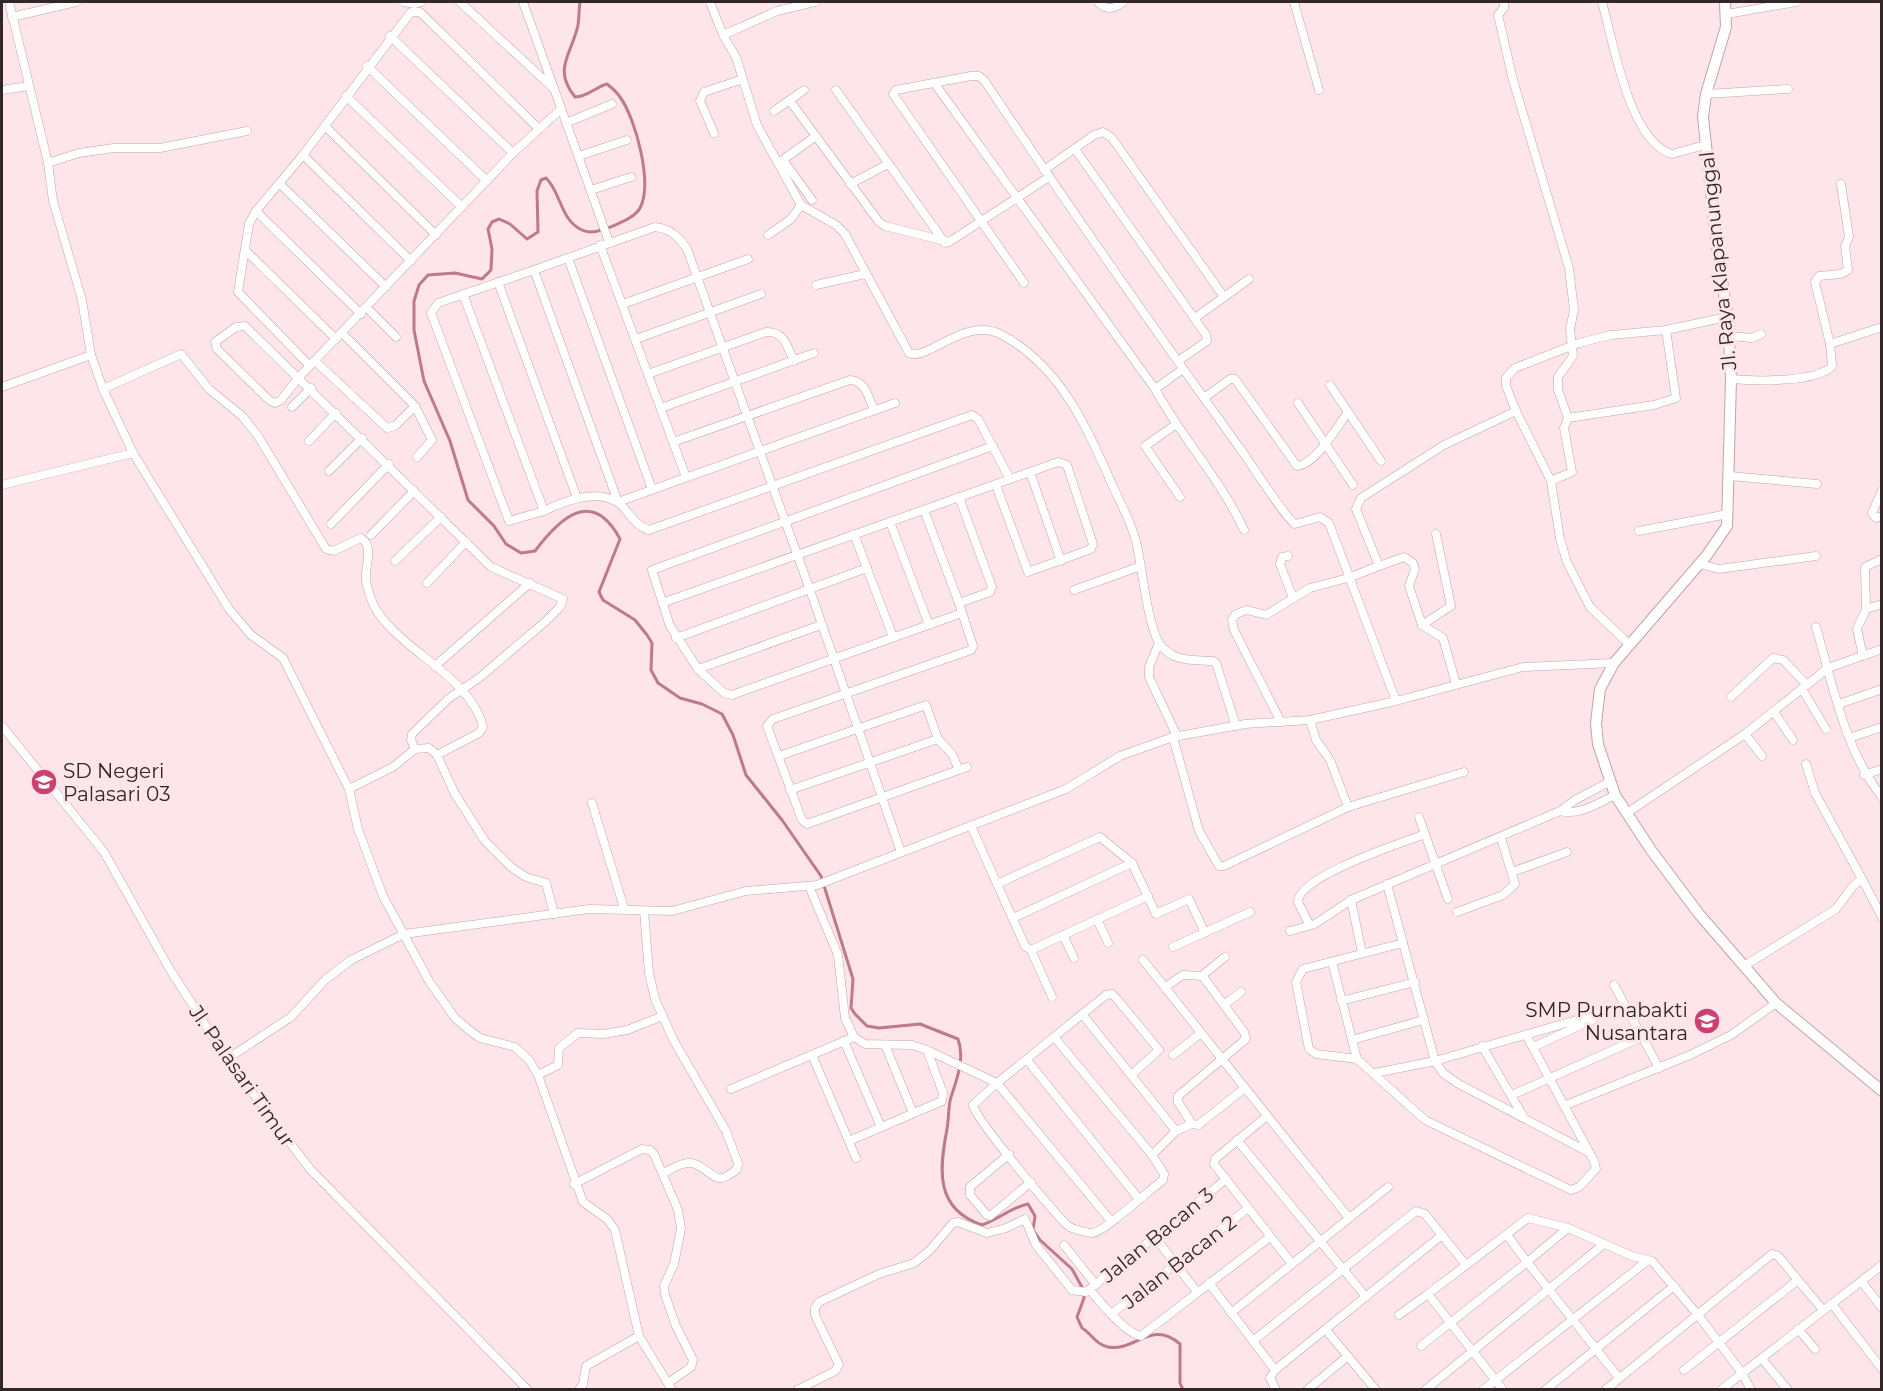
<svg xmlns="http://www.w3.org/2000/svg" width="1883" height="1391" font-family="Montserrat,sans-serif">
<rect width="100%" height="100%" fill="#fde5ea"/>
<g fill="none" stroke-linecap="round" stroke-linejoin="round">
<path stroke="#be7a8a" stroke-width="3" d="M 580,2 C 579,9 579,18 578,25 C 572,54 552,69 575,97 C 588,97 595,87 607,84 C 612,88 617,92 620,97 C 636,119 653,184 640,208 C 635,217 622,222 613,226 C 604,229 592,235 582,230 C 560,220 561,192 546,178 L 541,180 L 537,191 L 538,232 L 527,239 L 510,224 L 499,219 L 492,222 L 488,229 L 492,249 L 491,270 L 482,279 L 455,273 L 428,275 L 419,285 L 414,301 L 414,330 L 424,381 L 450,441 L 468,500 L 494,526 L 506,544 L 521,553 L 535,551 C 560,518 592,487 620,539 L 599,592 L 603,600 L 635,620 L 647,635 L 652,643 L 651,670 L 658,683 L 680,698 L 702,704 L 722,714 L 733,735 L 746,775 L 782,820 L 821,876 L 853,979 L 851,1008 L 855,1014 L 867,1026 L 879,1028 L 920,1024 L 958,1039 C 965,1058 957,1079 951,1097 C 948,1107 949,1119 947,1129 C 939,1170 935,1209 982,1225 C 999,1219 1012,1207 1028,1204 L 1035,1216 L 1033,1230 L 1040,1240 L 1072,1269 L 1083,1289 L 1084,1298 L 1077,1317 L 1082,1328 C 1092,1334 1095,1344 1108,1347 C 1135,1352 1151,1319 1180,1344 L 1180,1383 L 1183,1390"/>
<defs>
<g id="minor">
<path d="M 9,2 L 48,163 L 53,201 L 82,300 L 91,355 L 103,389 L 133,453 L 229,609 L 251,635 L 283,658 L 349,789 L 358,829 L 383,896 L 429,981 L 455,1018 L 469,1030 L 480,1038 L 515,1047 L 529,1060 L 538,1075 L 583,1202 L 607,1219 L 615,1230 L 639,1336 L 672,1390"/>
<path d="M 404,2 L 415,4 L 421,2"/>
<path d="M 460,2 L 553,88"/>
<path d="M 523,2 L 609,242"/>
<path d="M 710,2 L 723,35"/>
<path d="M 815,2 L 777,11 L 723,35 L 736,57 L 757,125 L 801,205 L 836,225 L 845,234 L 909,353 C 928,362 965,315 1002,335 C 1060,366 1086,426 1111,482 C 1119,501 1131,521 1136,541 C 1142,566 1147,622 1159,643 C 1171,662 1194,660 1213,661 L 1216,663 L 1236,726"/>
<path d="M 1098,2 C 1106,11 1114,9 1123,2"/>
<path d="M 1294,2 L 1319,90"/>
<path d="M 1504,2 L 1504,8 L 1498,15 L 1513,80 L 1569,268 L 1574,310 L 1570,329 L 1573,356 L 1558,377 L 1558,390 L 1568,418"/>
<path d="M 1602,2 C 1613,40 1629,142 1672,154 L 1705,145"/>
<path d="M 1727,14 L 1796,2"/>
<path d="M 12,17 L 76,2"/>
<path d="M 390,36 L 513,153"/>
<path d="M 367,66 L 487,181"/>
<path d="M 935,84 L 1155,389 C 1182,438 1221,480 1244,530"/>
<path d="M 2,90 L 29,86"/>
<path d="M 836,90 L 945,243"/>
<path d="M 1706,94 L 1788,89"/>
<path d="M 346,96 L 462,207"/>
<path d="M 790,101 L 879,222 L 885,226 L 949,242 L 1049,177"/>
<path d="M 774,111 L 804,90"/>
<path d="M 566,123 L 612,104"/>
<path d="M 325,126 L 436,235"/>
<path d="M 714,133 L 700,101 L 704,92 L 743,79"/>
<path d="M 1075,149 L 1206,335 L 1207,341 L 1178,361"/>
<path d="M 303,155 L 411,261"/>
<path d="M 579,156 L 627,140"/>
<path d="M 783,160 L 812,200"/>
<path d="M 781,161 L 816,136"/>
<path d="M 48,163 L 79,153 L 114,148 L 160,148 L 247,131"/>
<path d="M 1044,170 L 1094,135 L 1103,132 L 1112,138 L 1224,297"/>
<path d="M 280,184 L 386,287"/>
<path d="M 850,184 L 888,164"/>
<path d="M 591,190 L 631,177"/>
<path d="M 256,211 L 361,314"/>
<path d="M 768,235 L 791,219 L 801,205"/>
<path d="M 600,245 L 686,477"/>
<path d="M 246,251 L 336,339"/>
<path d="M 568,258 L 652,489"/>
<path d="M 534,270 L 438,303 L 431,313 L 509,521 L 544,511"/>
<path d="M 498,282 L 577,498"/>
<path d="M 1024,283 L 893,94 L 896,90 L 971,76 L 979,76 L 984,80 C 1067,204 1152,326 1239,447 C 1249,460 1285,518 1295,524 L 1320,517 L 1329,523 L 1396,701"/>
<path d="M 816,285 L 865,274"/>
<path d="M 463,294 L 544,511 C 564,501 601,487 621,505 C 629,513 637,527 649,530 L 972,415 L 978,419 L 1010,479"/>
<path d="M 623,304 L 748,259"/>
<path d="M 367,308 L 396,337"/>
<path d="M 1195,318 L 1249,279"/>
<path d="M 342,333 L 415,406 L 432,440 L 417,457"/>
<path d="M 1729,336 L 1752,338 L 1761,334"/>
<path d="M 636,339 L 761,294"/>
<path d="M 1830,344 L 1815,282 L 1819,276 L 1841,274 L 1848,270 L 1845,246 L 1849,237 L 1841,184"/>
<path d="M 315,361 L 387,428 L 395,426 L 415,406"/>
<path d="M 310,366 L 238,292 L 249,224 L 256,211 L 303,155 L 411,12 L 420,12 L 538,128"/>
<path d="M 648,374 L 766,332 C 784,331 787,346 794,361"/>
<path d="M 1731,379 C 1753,381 1817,383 1832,366 L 1830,344 L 1882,327"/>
<path d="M 1330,385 L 1381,461"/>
<path d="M 2,387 L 91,355"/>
<path d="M 103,389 L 181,354 L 209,389 L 242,416 L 258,436 L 326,549 L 333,551 L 361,538 C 375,547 364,566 366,581 C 368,592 371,601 377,611 C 403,652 471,677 483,727 L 479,733 L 437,755"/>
<path d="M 1155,389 L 1183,369"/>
<path d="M 1204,398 L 1230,379 L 1235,379 L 1297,466 C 1316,464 1337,427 1348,412"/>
<path d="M 895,403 L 618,502 L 534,270 L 655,227 C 671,229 679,237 687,249 L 810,590 L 901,852"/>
<path d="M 1298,403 L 1353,485"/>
<path d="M 292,407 L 311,388"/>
<path d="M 661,408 L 814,353"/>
<path d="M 1175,425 L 1145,446 L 1180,497"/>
<path d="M 309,441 L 336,413"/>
<path d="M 673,442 L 850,380 C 866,381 868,397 874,410"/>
<path d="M 329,471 L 362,438"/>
<path d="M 1030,472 L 1061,561"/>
<path d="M 1730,476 L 1817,484"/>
<path d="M 1551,481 L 1572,472 L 1564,428 L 1568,418 L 1654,405 L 1676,398 L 1666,330"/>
<path d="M 2,485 L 133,453"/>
<path d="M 1882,491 L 1872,513 L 1876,518 L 1882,516"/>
<path d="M 959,497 L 992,587 L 990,592 L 959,603 L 973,646 L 971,650 L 773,719 L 767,726 L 802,820 L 807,824 L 967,767"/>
<path d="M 924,510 L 959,603"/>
<path d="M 890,522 L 929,625"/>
<path d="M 331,524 L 389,464"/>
<path d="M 1639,531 L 1728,514"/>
<path d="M 854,534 L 893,637"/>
<path d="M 371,535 L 414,491"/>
<path d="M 1288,556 L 1282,557 L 1280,564 L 1293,598"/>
<path d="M 395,561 L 441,517"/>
<path d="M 1700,564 L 1719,569 L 1816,556"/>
<path d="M 1379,566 L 1404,557 L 1413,563 L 1415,569 L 1409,586 L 1422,625 L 1443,638 L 1456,684"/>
<path d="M 427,583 L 466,542"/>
<path d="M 1074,590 L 1141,566"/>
<path d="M 662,603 L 1058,462 L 1067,465 L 1093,544 L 1091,549 L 1028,572 L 996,485"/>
<path d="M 1866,609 L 1882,604"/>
<path d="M 821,625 L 698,669 L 670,626 L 652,570 L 993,446"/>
<path d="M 1422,625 L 1451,606 L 1436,534"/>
<path d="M 1816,627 C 1833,685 1844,749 1882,797"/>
<path d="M 676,638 L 867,568"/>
<path d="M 1159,643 L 1149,667 L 1149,677 L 1177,736"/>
<path d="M 1630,645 L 1590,607 L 1567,562 L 1560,539 L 1551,481 L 1516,411 L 1506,386 L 1506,378 L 1515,368 L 1579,343 L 1611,335 L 1666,330 L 1727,317"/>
<path d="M 1863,656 L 1857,629 L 1866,609 L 1865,567 L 1882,559"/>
<path d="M 435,666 L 530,583"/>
<path d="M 698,669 L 724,693 L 732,695 L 962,613"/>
<path d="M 1802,689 L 1826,729"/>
<path d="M 1731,697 L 1773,658 L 1783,660 L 1807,685"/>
<path d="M 1839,704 L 1882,689"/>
<path d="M 1774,712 L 1793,740"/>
<path d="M 1310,720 L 1316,740 L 1330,760 L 1348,807"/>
<path d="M 1281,722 L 1234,630 L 1232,620 L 1236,614 L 1247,610 L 1266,615 L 1310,588 L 1348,578 L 1379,566 L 1356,509 L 1361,498 L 1444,445 L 1516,411"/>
<path d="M 2,726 L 104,852 L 169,968 L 227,1059 L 310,1169 L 528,1390"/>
<path d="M 1745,734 L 1762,756"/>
<path d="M 1173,737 L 1199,831 L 1219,866 L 1224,866 L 1348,807 L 1464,772"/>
<path d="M 1849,738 L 1882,727"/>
<path d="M 415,749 L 411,740 L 412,734 L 448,699 L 479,678 L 546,621 L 560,607 L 563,599 L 491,567 L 245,326 L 236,327 L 215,342 L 217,349 L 269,400 L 275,403 L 281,400 L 299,377 L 513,153 L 560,110"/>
<path d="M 779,756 L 926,705 L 938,739 L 952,754 L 959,770"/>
<path d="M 1806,764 L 1815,793 L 1862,879"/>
<path d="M 1864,775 L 1882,769"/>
<path d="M 349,789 L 393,767 L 415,749 L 429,748 L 437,755 L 455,794 L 485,841 L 511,867 L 526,877 L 546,883 L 554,914"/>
<path d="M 790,790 L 938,739"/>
<path d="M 592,803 L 624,908"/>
<path d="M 1560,811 C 1580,816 1598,803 1615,795"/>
<path d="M 1627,813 L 1745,734 L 1828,668 L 1882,649"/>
<path d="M 1419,817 L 1448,899"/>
<path d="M 971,826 L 1025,946 L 1031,950 L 1148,896"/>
<path d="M 1512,872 L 1567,852"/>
<path d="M 997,884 L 1100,837 L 1132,863 L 1156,914 L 1189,899 L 1205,933"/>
<path d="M 1387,884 L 1435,1061 L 1443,1073 L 1457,1083 L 1590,1153"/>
<path d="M 809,886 L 838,955 L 845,1018 L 854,1037 L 865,1044 L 912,1045 L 927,1050 L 997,1083 L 1106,995 L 1112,994 L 1116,998 L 1159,1050 L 1131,1075 L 1176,1131 L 1152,1155 L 1164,1174 L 1163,1180 C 1152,1188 1102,1233 1093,1233 C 1087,1233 1071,1229 1067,1225 C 1052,1210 976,1120 973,1105 L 997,1083 L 1111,1221"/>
<path d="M 1351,900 L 1362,953"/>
<path d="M 644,911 L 649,973 L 655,999 L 674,1041 L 726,1131 L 738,1163 L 737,1169 C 714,1189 714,1171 695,1164 C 685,1160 672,1169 663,1173"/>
<path d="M 1457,912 L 1503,895 L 1515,884 L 1501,838"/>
<path d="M 1013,918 L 1132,863"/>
<path d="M 1097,919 L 1108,943"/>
<path d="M 1309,924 L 1298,902 C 1298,876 1402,843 1425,834"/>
<path d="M 1290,931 L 1315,924 L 1351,900 L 1560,811 L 1575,800 L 1609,782"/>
<path d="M 1063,935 L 1074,958"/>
<path d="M 1403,943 L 1303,969 L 1296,982 L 1309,1049 L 1316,1054 L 1357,1059 L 1425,1120 L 1571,1190 L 1579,1187 L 1596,1169 L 1594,1161 L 1526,1035"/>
<path d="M 1173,947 L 1250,912"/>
<path d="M 1031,950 L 1052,997"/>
<path d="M 1225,957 L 1204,974 L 1204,978 L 1244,1032 L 1246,1039 L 1178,1096 L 1178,1102 L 1192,1124 L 1198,1125 L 1245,1088"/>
<path d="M 1143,960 L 1349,1218"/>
<path d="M 1332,962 L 1357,1059"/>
<path d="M 1744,966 L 1836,909 L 1853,886 L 1862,879 L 1882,917"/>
<path d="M 1614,985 L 1659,1068"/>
<path d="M 1165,987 L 1183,975 L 1204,976"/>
<path d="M 1341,1001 L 1415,982"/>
<path d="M 1224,1005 L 1241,992"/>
<path d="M 1082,1014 L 1131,1075"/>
<path d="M 1055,1038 L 1152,1155"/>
<path d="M 1352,1040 L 1423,1020"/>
<path d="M 844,1041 L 881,1127"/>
<path d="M 885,1045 L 913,1113"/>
<path d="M 1482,1046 L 1523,1116"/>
<path d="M 1533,1047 L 1592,1020"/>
<path d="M 812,1055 L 856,1158"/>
<path d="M 1173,1055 L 1201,1033"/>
<path d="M 227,1059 L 291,1017 L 325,980 L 351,960 L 404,934 L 589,909 L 672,911 L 746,891 L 817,885 L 1066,789 L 1120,756 L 1173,737 L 1245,724 L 1310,720 L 1396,701 L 1523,667 L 1614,663"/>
<path d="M 1027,1060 L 1139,1199"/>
<path d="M 1375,1073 L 1435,1061 L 1625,1006"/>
<path d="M 538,1075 L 558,1065 L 559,1048 L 578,1033 L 604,1034 L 627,1030 L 663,1016"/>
<path d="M 731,1089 L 854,1037"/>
<path d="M 1512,1095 L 1642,1037"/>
<path d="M 1566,1105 L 1690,1055 L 1731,1035 L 1776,1003"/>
<path d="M 1267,1116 L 1215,1159 L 1214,1164 L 1292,1264"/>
<path d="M 1176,1131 L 1192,1124"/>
<path d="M 1237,1140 L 1366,1297"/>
<path d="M 849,1141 L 942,1101 L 943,1093 L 927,1050"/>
<path d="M 1009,1154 L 970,1187 L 970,1195 L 987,1215 L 990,1216 L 1031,1182"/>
<path d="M 574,1184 L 642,1149 L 650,1150 L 654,1154 L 678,1210 L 681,1229 L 674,1264 L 664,1286 L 665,1295 L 676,1326 L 693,1360 L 691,1367 L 668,1383"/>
<path d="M 1568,1228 L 1527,1262 L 1619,1378"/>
<path d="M 1154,1236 L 1197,1292"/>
<path d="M 1064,1245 L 1096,1285"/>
<path d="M 1862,1282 L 1882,1308"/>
<path d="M 1209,1283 L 1275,1370"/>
<path d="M 1090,1290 C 1100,1302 1126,1334 1141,1336 L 1270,1237"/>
<path d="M 1428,1294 L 1528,1218 L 1568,1228 L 1632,1256 L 1652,1261 L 1698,1315 L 1742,1373 L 1751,1390"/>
<path d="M 1832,1304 L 1882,1369"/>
<path d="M 1231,1313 L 1388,1187"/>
<path d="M 1111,1314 L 1247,1209"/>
<path d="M 1399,1315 L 1428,1294 L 1503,1390"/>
<path d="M 1798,1329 L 1815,1349"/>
<path d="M 1326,1330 L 1376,1390"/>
<path d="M 1253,1341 L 1416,1211 L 1425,1214 L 1466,1265"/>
<path d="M 1421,1346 L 1527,1262 L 1507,1235"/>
<path d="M 1762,1359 L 1788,1390"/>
<path d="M 1684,1370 L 1798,1280"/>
<path d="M 1722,1389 L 1882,1265"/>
<path d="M 579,1390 L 583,1384 L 586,1366 L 639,1336"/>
<path d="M 797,1390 L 835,1371 L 839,1365 L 815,1315 L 815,1308 L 819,1302 L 879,1274 L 914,1263 L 930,1250 L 953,1223 L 958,1222 L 987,1233 L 1006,1228 L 1025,1219 L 1036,1245 L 1072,1290 L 1086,1292 L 1225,1180"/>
<path d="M 1276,1390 L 1270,1378 L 1275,1370 L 1442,1235"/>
<path d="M 1307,1390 L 1348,1356"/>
<path d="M 1425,1390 L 1604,1244"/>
<path d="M 1483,1390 L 1647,1261"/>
<path d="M 1545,1390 L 1674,1286"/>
<path d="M 1605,1390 L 1772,1254 L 1778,1256 L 1823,1310"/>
</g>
<path id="tertiary" d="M 1725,2 L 1726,27 L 1706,94 L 1703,117 L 1716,240 L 1728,321 L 1731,379 L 1727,526 L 1707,555 L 1614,663 L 1600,689 L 1596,723 L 1598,744 L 1615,795 L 1651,850 L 1699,914 L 1776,1003 L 1882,1091"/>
</defs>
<use href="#minor" stroke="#c0a4aa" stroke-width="9"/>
<use href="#tertiary" stroke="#c0a4aa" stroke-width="12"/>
<use href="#minor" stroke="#fff" stroke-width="8"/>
<use href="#tertiary" stroke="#fff" stroke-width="10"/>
</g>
<defs>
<symbol id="school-disc" viewBox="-11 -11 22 22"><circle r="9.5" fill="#cc4070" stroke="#fde5ea"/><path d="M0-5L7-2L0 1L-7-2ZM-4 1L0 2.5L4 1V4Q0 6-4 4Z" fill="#fff"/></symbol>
</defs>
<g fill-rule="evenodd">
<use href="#school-disc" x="29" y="767" width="30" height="30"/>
<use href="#school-disc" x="1692" y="1006" width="30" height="30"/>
</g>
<g text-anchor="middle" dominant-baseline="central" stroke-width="6" stroke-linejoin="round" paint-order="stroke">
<g font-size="20" fill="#312628" stroke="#fde5ea">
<text transform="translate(1718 261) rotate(-96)">Jl. Raya Klapanunggal</text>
<text transform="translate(242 1076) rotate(55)">Jl. Palasari Timur</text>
<text transform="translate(1157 1235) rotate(-39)">Jalan Bacan 3</text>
<text transform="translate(1179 1262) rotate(-38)">Jalan Bacan 2</text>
</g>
<g font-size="20" fill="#312628" stroke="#fde5ea" text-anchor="start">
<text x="63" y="771">SD Negeri<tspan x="63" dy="23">Palasari 03</tspan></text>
<text x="1688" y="1010" text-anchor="end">SMP Purnabakti<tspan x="1688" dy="23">Nusantara</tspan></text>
</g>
</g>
<rect width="1883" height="1391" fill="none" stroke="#312628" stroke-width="6"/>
</svg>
